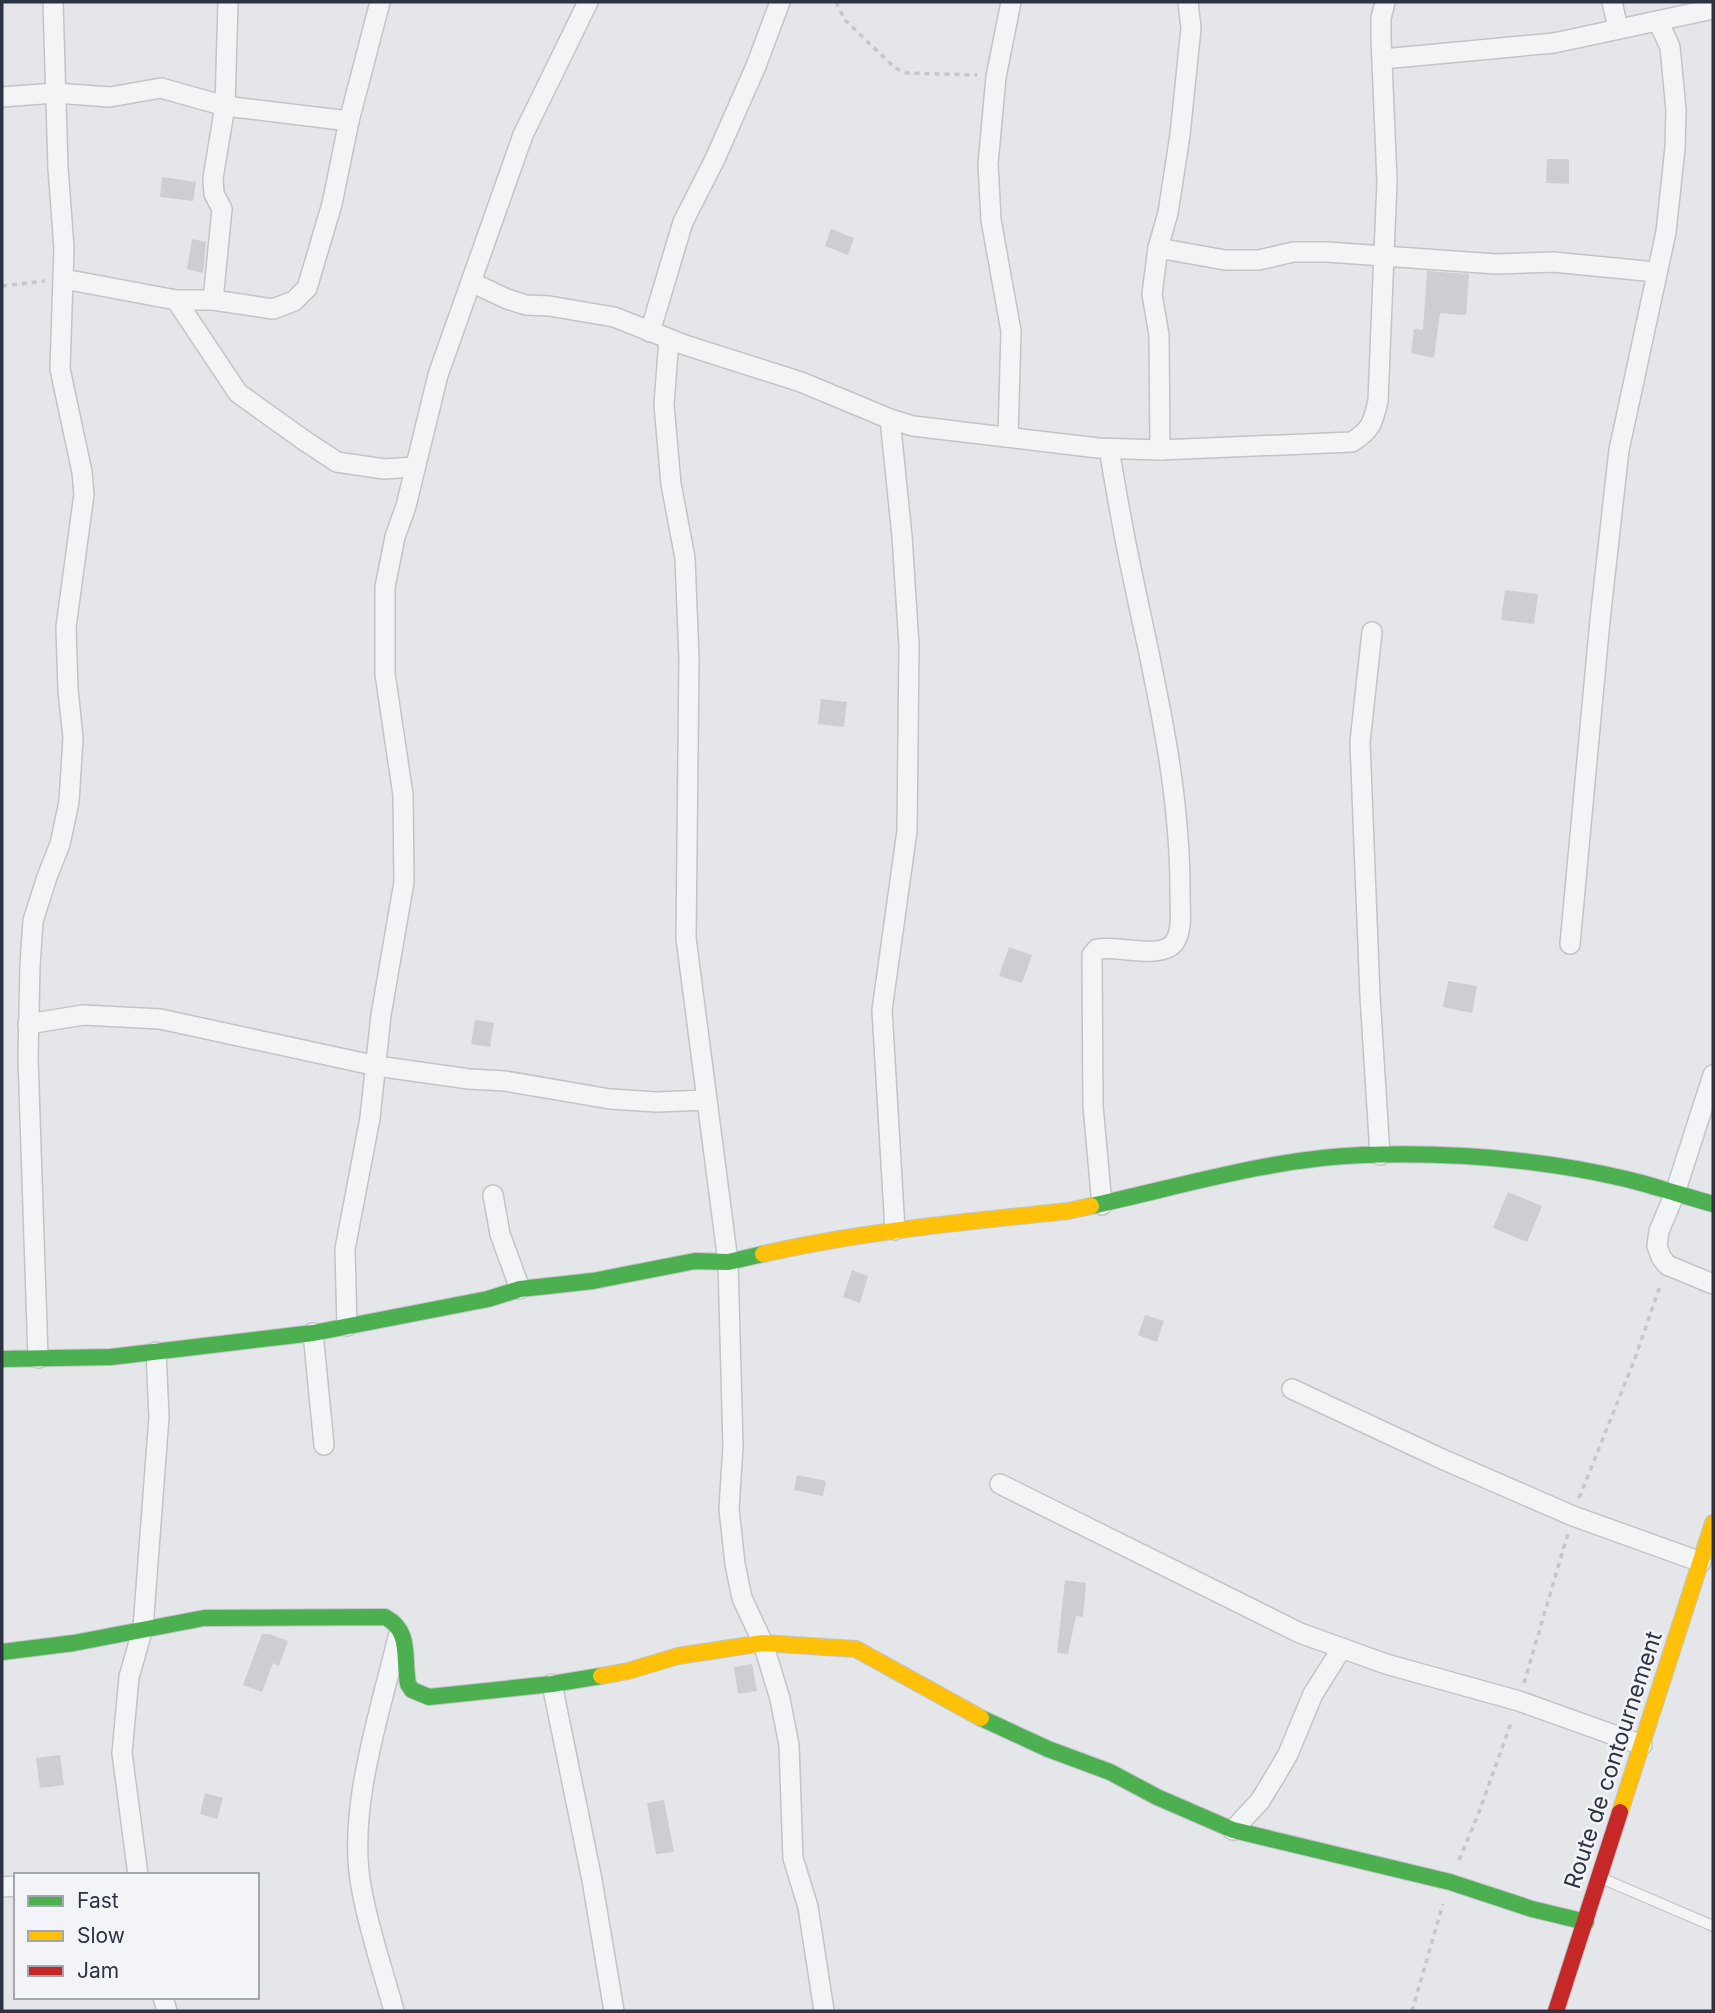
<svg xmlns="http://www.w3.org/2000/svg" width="1715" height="2013" font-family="Inter,sans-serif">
<rect width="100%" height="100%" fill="#e4e6e9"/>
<g fill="#cdced1">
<path d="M 1547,159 L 1569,159 L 1569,184 L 1546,183 Z"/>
<path d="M 162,177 L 196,182 L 193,201 L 160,197 Z"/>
<path d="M 831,229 L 854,238 L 848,255 L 825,246 Z"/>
<path d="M 192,239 L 206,242 L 203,273 L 187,269 Z"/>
<path d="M 1427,271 L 1469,274 L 1466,315 L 1440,313 L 1434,358 L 1411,353 L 1414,329 L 1423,330 Z"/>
<path d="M 1505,590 L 1538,594 L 1534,624 L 1501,620 Z"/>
<path d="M 821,699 L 847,702 L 844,727 L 818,724 Z"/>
<path d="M 1009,947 L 1032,955 L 1022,983 L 999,976 Z"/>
<path d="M 1448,981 L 1477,986 L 1472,1013 L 1443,1007 Z"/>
<path d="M 475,1020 L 494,1023 L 490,1047 L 471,1044 Z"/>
<path d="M 1508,1192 L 1542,1206 L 1527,1242 L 1493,1228 Z"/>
<path d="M 852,1270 L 868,1276 L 860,1303 L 843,1297 Z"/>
<path d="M 1145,1315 L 1164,1321 L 1157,1342 L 1138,1335 Z"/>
<path d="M 797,1475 L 826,1481 L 823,1496 L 794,1490 Z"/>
<path d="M 1065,1580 L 1086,1583 L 1083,1617 L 1076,1616 L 1068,1654 L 1057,1653 Z"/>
<path d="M 262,1634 L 269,1634 L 288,1641 L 279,1666 L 273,1663 L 262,1692 L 243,1685 Z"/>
<path d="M 752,1664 L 757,1691 L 738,1694 L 734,1667 Z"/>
<path d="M 60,1755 L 64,1785 L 40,1788 L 36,1758 Z"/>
<path d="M 205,1793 L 223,1798 L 217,1819 L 200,1814 Z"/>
<path d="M 664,1800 L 674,1852 L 656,1854 L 647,1803 Z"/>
</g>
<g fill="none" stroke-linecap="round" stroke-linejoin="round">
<defs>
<path id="lane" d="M 1601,1878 L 1713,1926"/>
<g id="street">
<path d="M 1612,2 L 1618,28"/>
<path d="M 1383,59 L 1554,43 L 1713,9"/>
<path d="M 2,97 L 55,93 L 110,97 L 161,88 L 225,106 L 349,121"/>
<path d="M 1158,248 L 1225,260 L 1259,260 L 1293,252 L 1327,252 L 1496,264 L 1553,262 L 1656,272"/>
<path d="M 64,279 L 176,300 L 238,393 L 305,441 L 337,462 L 384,469 L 415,467"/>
<path d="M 471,282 L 507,299 L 526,305 L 549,306 L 614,317 L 685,345 L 801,382 L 890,419 L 913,426 L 1098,448 L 1160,450 L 1352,442 C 1371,430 1373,423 1378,401 L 1387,181 L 1381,38 L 1381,18 L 1385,2"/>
<path d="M 176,300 L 213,300 L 273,309 L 294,301 L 307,288 L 332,204 L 349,121 L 380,2"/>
<path d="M 213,300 L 222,209 L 214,194 L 213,178 L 225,106 L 228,2"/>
<path d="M 650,332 L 683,222 L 715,159 L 756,66 L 780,2"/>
<path d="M 669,339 L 664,405 L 671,484 L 685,558 L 689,659 L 686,938 L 707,1100"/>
<path d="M 890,419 L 902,536 L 909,646 L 907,831 L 882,1010 L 895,1230"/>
<path d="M 1008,437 L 1011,331 L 991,220 L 988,164 L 996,77 L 1011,2"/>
<path d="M 1160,450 L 1159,335 L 1152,294 L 1158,248 L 1168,213 L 1180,135 L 1191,28 L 1188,2"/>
<path d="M 1372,632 L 1360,742 L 1370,996 L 1380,1155"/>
<path d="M 1570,944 L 1600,620 L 1619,450 L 1666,232 L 1675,148 L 1676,110 L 1670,47 L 1658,21"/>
<path d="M 28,1024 L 83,1015 L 160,1019 L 377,1066 L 469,1079 L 505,1081 L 610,1099 L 656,1102 L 707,1100 L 728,1262 L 733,1446 L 729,1509 L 735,1564 L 742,1598 L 763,1643 L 780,1699 L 789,1745 L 793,1858 L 808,1907 L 824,2011"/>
<path d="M 1713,1075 L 1675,1193 L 1659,1231 L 1657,1246 L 1661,1257 L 1667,1265 L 1713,1284"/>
<path d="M 493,1195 L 500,1234 L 520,1289"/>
<path d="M 1102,1205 L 1093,1106 L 1092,955 L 1097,949 C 1118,945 1160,960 1174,943 C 1183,930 1180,911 1180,896 C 1181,779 1151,667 1128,554 C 1121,519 1115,484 1109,449"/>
<path d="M 347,1326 L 345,1249 L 370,1118 L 381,1015 L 404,882 L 403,795 L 385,674 L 385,587 L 395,537 L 406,506 L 438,375 L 523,135 L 588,2"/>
<path d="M 313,1333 L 324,1445"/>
<path d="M 38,1358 L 28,1058 L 30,965 L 33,921 L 47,877 L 60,844 L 69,802 L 73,738 L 68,690 L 66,627 L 84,494 L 82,472 L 60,369 L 64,248 L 58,168 L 53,2"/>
<path d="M 1292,1389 L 1442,1459 L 1573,1516 L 1701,1562"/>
<path d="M 1000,1484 L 1300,1633 L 1386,1664 L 1519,1701 L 1642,1745"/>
<path d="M 552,1684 L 592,1880 L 614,2011"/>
<path d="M 1233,1830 L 1260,1801 L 1277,1773 L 1288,1754 L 1313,1694 L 1342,1648"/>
<path d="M 138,1875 L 122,1753 L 129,1677 L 143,1628 L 159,1417 L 156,1352"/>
<path d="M 2,1887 L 16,1886"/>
<path d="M 163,1997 L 167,2011"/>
<path d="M 394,2011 C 383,1970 368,1928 361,1886 C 347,1809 380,1713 398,1637"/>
</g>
<g id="fast">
<path d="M 1091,1206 C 1178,1187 1273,1158 1362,1155 C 1450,1152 1541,1159 1626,1179 C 1655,1186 1684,1196 1713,1204"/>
<path d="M 2,1359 L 111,1357 L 313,1333 L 488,1299 L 520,1289 L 593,1281 L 695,1261 L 728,1262 L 763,1254"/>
<path d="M 2,1652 L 74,1643 L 204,1618 L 385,1617 C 412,1631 403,1658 408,1684 L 412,1690 L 429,1697 L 552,1684 L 601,1676"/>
<path d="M 981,1718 L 1048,1749 L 1110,1772 L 1157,1797 L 1233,1830 L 1450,1882 L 1532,1909 L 1586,1922"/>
</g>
<g id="slow">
<path d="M 763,1254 C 863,1231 966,1222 1068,1211 L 1091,1206"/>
<path d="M 601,1676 L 628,1671 L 678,1656 L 763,1643 L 856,1649 L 981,1718"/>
<path d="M 1620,1812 L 1713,1523"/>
</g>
<path id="jam" d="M 1556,2011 L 1620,1812"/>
</defs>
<use href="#lane" stroke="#c2c4c7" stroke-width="12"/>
<use href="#street" stroke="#c2c4c7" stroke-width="22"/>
<use href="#fast" stroke="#c2c4c7" stroke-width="18"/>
<use href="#slow" stroke="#c2c4c7" stroke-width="18"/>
<use href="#jam" stroke="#c2c4c7" stroke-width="18"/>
<g stroke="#c5c7ca" stroke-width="3.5" stroke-dasharray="5 5" stroke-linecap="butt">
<path d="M 836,2 L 845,20 L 895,68 L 907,73 L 977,75"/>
<path d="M 2,286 L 45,281"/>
<path d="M 1579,1498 L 1634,1361 L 1661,1283"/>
<path d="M 1524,1683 L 1568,1533"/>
<path d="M 1459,1860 L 1478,1815 L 1512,1720"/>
<path d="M 1412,2011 L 1443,1904"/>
</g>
<use href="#lane" stroke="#f3f4f5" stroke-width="10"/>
<use href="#street" stroke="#f3f4f5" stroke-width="19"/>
<use href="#fast" stroke="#4caf50" stroke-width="16"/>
<use href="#slow" stroke="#ffc107" stroke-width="16"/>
<use href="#jam" stroke="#c62828" stroke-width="16"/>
</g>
<g text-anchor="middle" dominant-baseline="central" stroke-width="5" stroke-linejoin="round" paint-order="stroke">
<g font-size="23" fill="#2c3341" stroke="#f3f4f7">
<text transform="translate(1613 1760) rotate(-72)">Route de contournement</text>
</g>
</g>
<rect width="1715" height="2013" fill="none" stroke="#2c3341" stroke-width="7"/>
<rect x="14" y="1873" width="245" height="126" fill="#f3f4f7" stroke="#a3a7ae" stroke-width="2"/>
<rect x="28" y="1896" width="35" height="10" fill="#4caf50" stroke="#a3a7ae" stroke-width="2"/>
<text x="77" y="1908" font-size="21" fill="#2c3341">Fast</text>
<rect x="28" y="1931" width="35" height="10" fill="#ffc107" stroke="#a3a7ae" stroke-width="2"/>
<text x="77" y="1943" font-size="21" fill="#2c3341">Slow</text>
<rect x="28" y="1966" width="35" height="10" fill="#c62828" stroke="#a3a7ae" stroke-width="2"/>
<text x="77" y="1978" font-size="21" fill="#2c3341">Jam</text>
</svg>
